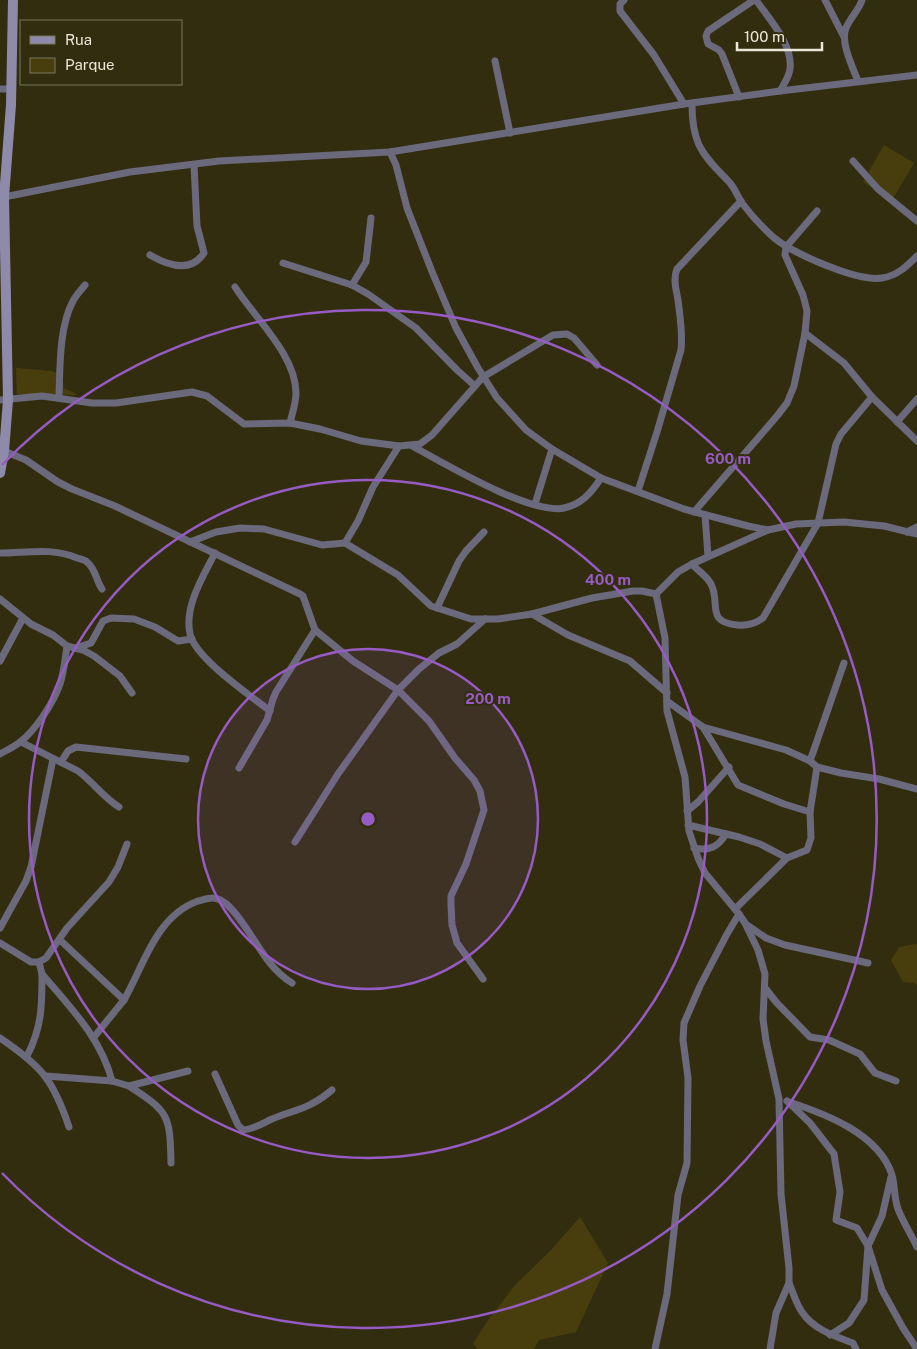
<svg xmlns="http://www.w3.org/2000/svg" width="917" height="1349" font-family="'Public Sans',sans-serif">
<rect width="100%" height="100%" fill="#332d0f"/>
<g fill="#483e0d">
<path d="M 884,145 L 914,163 L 892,200 L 863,182 Z"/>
<path d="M 16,368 L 52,371 L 62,376 L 64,388 L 78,395 L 17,394 Z"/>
<path d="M 917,944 L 917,985 L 914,983 L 903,982 L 891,960 L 899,947 Z"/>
<path d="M 580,1217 L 608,1263 L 576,1332 L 539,1340 L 534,1349 L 478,1349 L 473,1344 L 488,1320 L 516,1284 L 551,1250 Z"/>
</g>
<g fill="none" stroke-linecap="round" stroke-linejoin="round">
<g stroke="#6b697c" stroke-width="7">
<path d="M 624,0 L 620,4 L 620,11 L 654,55 L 684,104"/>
<path d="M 756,0 C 769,19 793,44 790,69 C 789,77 784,84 780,91"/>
<path d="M 825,0 L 844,37"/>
<path d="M 495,61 L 510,133"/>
<path d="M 858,81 C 853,68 840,42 846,28 C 850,18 859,10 862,0"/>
<path d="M 0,89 L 12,89"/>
<path d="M 739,97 L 722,54 L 719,50 L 708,44 L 706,36 L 708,31 L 754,0"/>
<path d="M 692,104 C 692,117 693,132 699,145 C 706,160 719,171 730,183 C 735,189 738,197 742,203 C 751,215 762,227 773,237 C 792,253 857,282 882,278 C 897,276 907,266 917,256"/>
<path d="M 390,152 L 396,165 L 407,208 L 433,274 L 456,328 L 478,368 L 497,398 L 526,430 L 552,449 L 601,478 L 684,509 L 748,526 L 768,530 L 796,524 L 844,522 L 884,526 L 917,534"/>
<path d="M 853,161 L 878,189 L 917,221"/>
<path d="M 4,197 L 130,172 L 219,161 L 390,152 L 684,104 L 780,91 L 917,75"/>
<path d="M 150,255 C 167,265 190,274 204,253 L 197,226 L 194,165"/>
<path d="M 283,263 L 352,285 L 368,294 L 416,328 L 457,370 L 475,386"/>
<path d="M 352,285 L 366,262 L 371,218"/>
<path d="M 235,287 C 254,317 296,355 296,393 C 296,403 292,414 290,423"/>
<path d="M 805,333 L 844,363 L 872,397 L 917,441"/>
<path d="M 59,398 C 60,368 59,327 73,301 C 76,295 81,290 85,285"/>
<path d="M 0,400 L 42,396 L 92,403 L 116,403 L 192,392 L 207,396 L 244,424 L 290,423 L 320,429 L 361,441 L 399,446 L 420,444 L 432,435 L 483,377 L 553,335 L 567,334 L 574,338 L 597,365"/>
<path d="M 897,422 L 917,399"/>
<path d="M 412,446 C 444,463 530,515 564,508 C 582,504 591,493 601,478"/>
<path d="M 4,451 L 26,460 L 58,482 L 72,489 L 115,506 L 300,594 L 303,596 L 315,630 L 353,661 L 398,690 L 429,721 L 455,758 L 474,780 L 480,791 L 484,810 L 466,864 L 451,896 L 451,905 L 452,925 L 457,943 L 483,979"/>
<path d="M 638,491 L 657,432 L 681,350 C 683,333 680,317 678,300 C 676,290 673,278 677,269 L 741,201"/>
<path d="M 535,504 L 552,449"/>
<path d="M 694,512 L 777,416 L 787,403 L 794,386 L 805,333 L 807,311 L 803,295 L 785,255 L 786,247 L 817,211"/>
<path d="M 705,515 L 708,556"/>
<path d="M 907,532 L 917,527"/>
<path d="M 190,542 L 216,532 L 240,528 L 264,529 L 322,545 L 345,543 L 398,575 L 431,606 L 471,619 L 498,619 L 532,614 L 592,598 L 633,591 L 642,591 L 656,594 L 678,572 L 692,564 L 768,530"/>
<path d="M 345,543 L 358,521 L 373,487 L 399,446"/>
<path d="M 0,553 C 27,553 51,547 77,558 C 80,559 85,560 87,562 C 96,569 96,581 102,589"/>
<path d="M 215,553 C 203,577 184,606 190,634 C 195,658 250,695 270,711"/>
<path d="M 692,564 C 698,571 707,576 711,584 C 721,603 705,622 737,625 C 747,626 755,624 763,618 L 818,523 L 836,444 L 841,434 L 872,397"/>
<path d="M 656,594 L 665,638 L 667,711 L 685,777 L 689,831 L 698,858 L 705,873 L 739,914 L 745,923 L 758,950 L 765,974 L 763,1019 L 766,1041 L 779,1099 L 781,1194 L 789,1268 L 789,1283 L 776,1313 L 770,1349"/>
<path d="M 0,599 L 31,624 L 53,635 L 67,646 L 83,650 L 94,656 L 120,676 L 132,693"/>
<path d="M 437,608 L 459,561 L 466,551 L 484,532"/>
<path d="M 532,614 L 568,635 L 630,661 L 667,693"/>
<path d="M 76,648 L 91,643 L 103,621 L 111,618 L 134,619 L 155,627 L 178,641 L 192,639"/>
<path d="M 0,661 L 23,618"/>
<path d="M 667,701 L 703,727 L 786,750 L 810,761 L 817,767 L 841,773 L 879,779 L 917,789"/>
<path d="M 703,727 L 738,785 L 784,804 L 810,812"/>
<path d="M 21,742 L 78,771 C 93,782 103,797 119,807"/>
<path d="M 0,754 C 7,750 14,747 20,742 C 35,731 54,702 60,684 C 64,672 65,659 67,646"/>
<path d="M 810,761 L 844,663"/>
<path d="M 61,762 L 68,751 L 76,747 L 186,759"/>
<path d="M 239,768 L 267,720 L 273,699 L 276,692 L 315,630"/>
<path d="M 687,811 L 698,802 L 729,767"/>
<path d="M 688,825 L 739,837 L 760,844 L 787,858"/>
<path d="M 295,842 L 338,774 L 398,690 L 419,669 L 439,653 L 457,644 L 485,619"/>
<path d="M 694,848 C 710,851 718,847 726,834"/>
<path d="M 735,909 L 787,858 L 807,850 L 811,838 L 810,812 L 817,767"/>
<path d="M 747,925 L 766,938 L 785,945 L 868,963"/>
<path d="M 0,928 L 26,881 L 31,867 L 53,759"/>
<path d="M 60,940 L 124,1000 L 94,1037"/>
<path d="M 0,943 L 31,962 L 39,962 L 42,974 C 70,1007 101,1038 112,1081"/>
<path d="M 39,962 L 46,958 L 67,928 L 109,882 L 118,867 L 127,844"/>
<path d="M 766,989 L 776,1002 L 810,1037 L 829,1040 L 860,1054 L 875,1073 L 896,1081"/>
<path d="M 124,1000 C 144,965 156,916 198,901 C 202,900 208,898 213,898 C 225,898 237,915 244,925 C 259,946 269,969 292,983"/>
<path d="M 0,1038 C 41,1066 53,1079 69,1127"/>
<path d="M 27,1056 C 42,1027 42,1006 42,974"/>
<path d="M 215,1074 L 238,1125 L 243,1130 C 254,1129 263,1123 272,1119 C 297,1109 311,1108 332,1090"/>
<path d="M 46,1076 L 112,1081 L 129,1086 L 188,1071"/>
<path d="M 129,1086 C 169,1112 170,1115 171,1163"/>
<path d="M 787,1101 L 810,1123 L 834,1154 L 840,1192 L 836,1220 L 857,1228 L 868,1246 L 882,1290 L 903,1328 L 917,1349"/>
<path d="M 789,1102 C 826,1114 879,1134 892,1175 C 895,1186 894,1198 898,1209 C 903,1222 911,1234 917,1247"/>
<path d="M 789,1283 C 793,1292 796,1304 802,1312 C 813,1329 834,1336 853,1343 L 856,1349"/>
<path d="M 830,1335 L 849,1323 L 864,1300 L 868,1246 L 882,1216 L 891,1177"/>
<path d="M 655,1349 L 667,1294 L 678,1195 L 687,1163 L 688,1078 L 683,1040 L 684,1023 L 700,986 L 727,934 L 739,914"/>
</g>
<path stroke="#8e8aa9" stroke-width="10" d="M 0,473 L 4,451 L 8,400 L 4,197 L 11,105 L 13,0"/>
</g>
<circle cx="368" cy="819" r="170" fill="#975bc5" fill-opacity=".12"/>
<g fill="none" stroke="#975bc5" stroke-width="2.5">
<circle cx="368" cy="819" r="170"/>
<circle cx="368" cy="819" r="339"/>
<path d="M2 465A509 509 0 1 1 2 1173"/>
</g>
<circle cx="368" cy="819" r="8" fill="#975bc5" stroke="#332d0f" stroke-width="2.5"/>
<g font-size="15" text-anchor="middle" font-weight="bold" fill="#975bc5" stroke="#332d0f" stroke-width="4" stroke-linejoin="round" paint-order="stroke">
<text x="728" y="464">600 m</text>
<text x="608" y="585">400 m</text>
<text x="488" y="704">200 m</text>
</g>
<rect x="20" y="20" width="162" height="65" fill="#332d0f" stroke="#7d775f"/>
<rect x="30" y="36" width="25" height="8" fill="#8e8aa9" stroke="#7d775f"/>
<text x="65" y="45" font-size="15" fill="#ebe7d6">Rua</text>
<rect x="30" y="58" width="25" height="15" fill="#483e0d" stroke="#7d775f"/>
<text x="65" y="70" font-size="15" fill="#ebe7d6">Parque</text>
<path d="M737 42v8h85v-8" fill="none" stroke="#ebe7d6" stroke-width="2.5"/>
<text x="744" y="42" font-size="15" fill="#ebe7d6" stroke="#332d0f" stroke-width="4" paint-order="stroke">100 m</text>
</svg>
